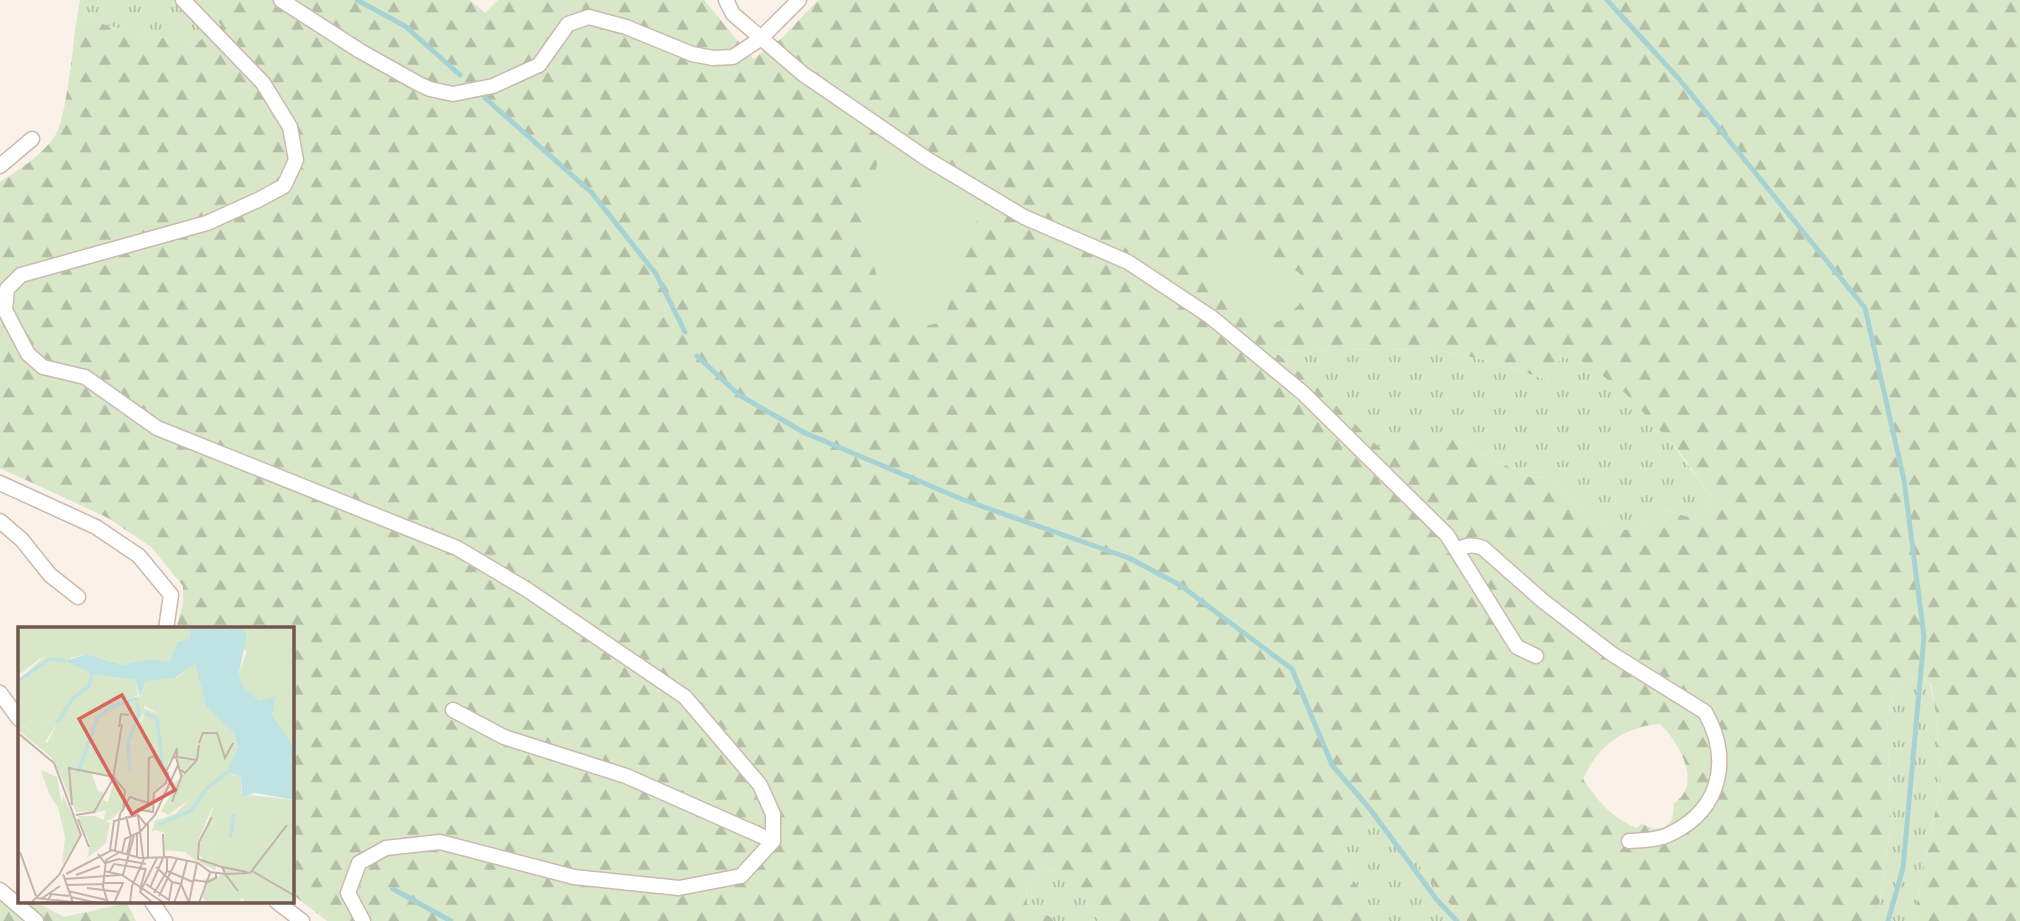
<svg xmlns="http://www.w3.org/2000/svg" width="2020" height="921" font-family="Barlow,sans-serif">
<defs>
<pattern id="grass-tufts" width="24" height="20" patternUnits="userSpaceOnUse" patternTransform="scale(1.75)"><rect width="24" height="20" fill="#d9e7c9"/><path d="M3 7l-1-3M5 7V3M7 7l1-3M15 17l-1-3M17 17v-4M19 17l1-3" fill="none" stroke="#b4bea6"/></pattern>
<pattern id="forest-firs" width="22" height="20" patternUnits="userSpaceOnUse" patternTransform="scale(1.75)"><rect width="22" height="20" fill="#d9e7c9"/><path d="M5 1l3.5 6h-7zM16 11l3.5 6h-7z" fill="#b4bea6"/></pattern>
</defs>
<rect width="100%" height="100%" fill="#faf1e9"/>
<g fill="url(#grass-tufts)">
<path d="M 80,0 L 199,0 L 221,25 L 195,44 L 136,33 L 77,17 Z"/>
<path d="M 1382,349 L 1437,350 L 1495,362 L 1547,380 L 1562,357 C 1571,359 1582,360 1589,364 C 1639,396 1677,449 1711,497 L 1708,515 L 1688,517 L 1663,509 C 1640,532 1639,530 1607,530 L 1546,477 L 1533,478 L 1468,447 L 1450,435 L 1388,456 L 1315,385 L 1274,352 Z"/>
<path d="M 1911,677 L 1930,683 L 1936,714 L 1941,784 L 1913,921 L 1877,921 L 1891,823 L 1887,717 L 1895,686 Z"/>
<path d="M 1382,817 L 1445,899 L 1467,921 L 1379,921 L 1333,847 Z"/>
<path d="M 1055,870 C 1074,883 1088,900 1098,921 L 1054,921 L 1052,918 L 1027,904 L 1026,884 L 1042,872 Z"/>
</g>
<g fill="url(#forest-firs)" fill-rule="evenodd">
<path d="M 199,0 L 470,0 L 485,13 L 498,0 L 704,0 L 753,59 L 782,38 L 818,0 L 2020,0 L 2020,921 L 1913,921 L 1941,784 L 1936,714 L 1931,683 L 1911,677 L 1895,686 L 1887,717 L 1891,823 L 1877,921 L 1467,921 L 1445,899 L 1382,818 L 1333,847 L 1379,921 L 1098,921 C 1088,900 1074,883 1054,870 L 1042,872 L 1026,884 L 1027,904 L 1052,918 L 1054,921 L 327,921 L 292,894 L 292,629 L 176,629 L 183,603 L 183,586 L 151,547 L 108,518 L 0,468 L 0,182 C 19,170 42,155 55,136 C 67,118 73,42 77,17 L 136,33 L 195,44 L 221,25 ZM 1382,349 L 1437,350 L 1495,362 L 1547,380 L 1562,357 L 1586,363 L 1625,393 L 1679,451 L 1711,497 L 1708,514 L 1688,517 L 1663,509 C 1640,532 1639,530 1607,530 L 1546,477 L 1532,478 L 1468,447 L 1450,435 L 1431,433 L 1407,437 L 1388,456 L 1315,385 L 1275,352 ZM 1660,724 C 1679,742 1704,785 1673,804 C 1677,825 1658,836 1642,823 L 1637,828 C 1613,819 1596,799 1583,779 C 1597,747 1624,726 1660,724 Z"/>
<path d="M 0,883 L 19,893 L 19,902 L 36,902 L 64,917 L 127,903 L 136,921 L 0,921 Z"/>
</g>
<g fill="#d9e7c9">
<path d="M 888,140 L 983,201 L 943,322 L 915,328 L 885,304 L 864,232 L 869,193 L 880,154 Z"/>
<path d="M 1239,243 C 1255,248 1267,254 1281,262 C 1288,266 1299,271 1304,278 C 1316,295 1290,314 1278,322 L 1257,320 L 1212,289 C 1207,264 1217,253 1239,243 Z"/>
</g>
<g fill="none" stroke-linecap="round" stroke-linejoin="round">
<g stroke="#a7d2d3" stroke-width="5">
<path d="M 357,0 L 405,26 L 460,75"/>
<path d="M 1607,0 L 1679,79 L 1865,308 L 1904,480 L 1924,637 L 1903,868 L 1888,921"/>
<path d="M 485,98 L 592,193 L 656,274 L 685,332"/>
<path d="M 697,356 L 739,395 L 805,433 L 964,500 L 1129,558 L 1180,585 L 1292,669 L 1332,765 L 1370,809 L 1437,900 L 1457,921"/>
<path d="M 393,889 L 451,921"/>
</g>
<defs>
<g id="minor">
<path d="M 183,0 L 263,83 L 290,127 L 296,160 L 284,186 L 258,200 L 207,223 L 21,275 L 7,289 L 5,310 L 28,354 L 43,367 L 85,377 L 157,428 L 457,548 L 526,589 L 685,697 L 760,785 L 773,814 L 773,841 L 741,876 L 679,888 L 574,877 L 440,842 L 386,848 L 359,863 L 348,893 L 363,921"/>
<path d="M 281,0 L 360,51 L 419,84 L 430,89 L 453,94 L 493,86 L 539,65 L 568,24 L 589,17 L 626,27 L 692,54 L 713,58 L 733,57 L 760,39 L 799,0"/>
<path d="M 726,0 L 733,14 L 803,74 L 927,159 L 1024,217 L 1128,262 L 1211,317 L 1303,393 L 1447,535 L 1517,647 L 1536,656"/>
<path d="M 0,166 L 32,139"/>
<path d="M 0,483 L 96,527 L 139,556 L 171,595 L 166,629"/>
<path d="M 0,521 L 22,540 L 50,575 L 78,597"/>
<path d="M 1457,550 C 1465,545 1474,544 1483,548 L 1543,601 L 1612,654 L 1705,712 C 1731,758 1722,808 1672,833 C 1660,840 1643,840 1629,841"/>
<path d="M 0,693 L 19,719"/>
<path d="M 453,710 L 504,737 L 626,776 L 773,841"/>
<path d="M 0,890 L 36,921"/>
<path d="M 152,902 L 165,921"/>
<path d="M 277,902 L 302,921"/>
</g>
</defs>
<use href="#minor" stroke="#cbb9b0" stroke-width="17"/>
<use href="#minor" stroke="#fff" stroke-width="14"/>
</g>
<g transform="translate(18 627)">
<rect width="276" height="276" fill="#faf1e9"/>
<path d="M 128,54 L 126,81 L 143,88 L 124,88 L 119,102 L 117,72 L 95,78 L 123,69 ZM 0,94 L 13,105 L 22,96 L 39,97 L 27,115 L 47,128 L 43,150 L 33,130 L 0,103 ZM 45,168 L 63,207 L 44,238 L 47,210 L 40,180 L 44,178 ZM 196,179 L 192,217 L 194,212 L 199,214 L 192,230 L 186,234 L 179,224 Z" fill="#d9e7c9"/>
<path d="M 0,0 L 171,0 L 172,11 L 160,15 L 151,35 L 105,38 L 70,27 L 52,31 L 74,47 L 117,53 L 120,68 L 95,78 L 118,72 L 118,102 L 128,85 L 143,88 L 124,78 L 128,54 L 160,50 L 177,36 L 188,80 L 216,106 L 220,120 L 210,146 L 223,150 L 223,167 L 276,173 L 276,276 L 229,276 L 223,270 L 222,275 L 189,276 L 185,270 L 187,252 L 209,247 L 203,238 L 199,237 L 197,243 L 181,235 L 192,230 L 199,214 L 185,215 L 195,197 L 195,179 L 180,214 L 179,235 L 167,225 L 146,223 L 147,206 L 136,203 L 133,208 L 137,194 L 157,187 L 171,173 L 150,188 L 143,184 L 155,164 L 153,157 L 162,152 L 159,130 L 150,135 L 147,156 L 136,164 L 133,186 L 112,183 L 109,176 L 94,192 L 85,195 L 88,183 L 76,186 L 85,173 L 90,175 L 97,150 L 74,147 L 80,164 L 87,166 L 75,184 L 58,185 L 43,150 L 47,128 L 26,122 L 39,97 L 22,96 L 14,105 L 0,94 L 0,54 L 29,27 L 0,48 ZM 220,0 L 276,0 L 276,120 L 254,88 L 256,74 L 241,74 L 224,59 L 221,46 L 228,26 ZM 23,143 L 39,150 L 44,178 L 40,180 L 31,167 Z" fill="#d9e7c9"/>
<path d="M 60,189 L 77,189 L 92,196 L 88,216 L 69,231 L 72,217 Z" fill="#d9e7c9"/>
<path d="M 171,0 L 220,0 L 229,7 L 221,46 L 224,58 L 241,74 L 258,69 L 254,88 L 276,120 L 276,173 L 238,166 L 224,169 L 223,150 L 209,145 L 220,120 L 216,106 L 188,80 L 177,37 L 157,51 L 128,54 L 122,70 L 117,53 L 74,47 L 48,34 L 69,27 L 105,38 L 132,32 L 151,35 L 160,15 L 172,11 Z" fill="#bfe2e2"/>
<path fill="none" stroke="#bfe2e2" stroke-width="3.5" d="M 0,54 L 32,32 L 48,34M 127,86 L 139,92 L 145,141M 39,96 L 55,71 L 71,59 L 74,47M 112,145 L 110,116 L 121,86 L 119,76M 60,146 L 79,91 L 93,80 L 120,71M 140,198 L 174,183 L 189,161 L 210,145M 212,211 L 216,187"/>
<path fill="none" stroke="#c4b3ab" stroke-width="2" d="M 101,100 L 103,87 L 111,88M 0,106 L 36,136 L 63,208 L 41,248 L 13,276M 181,116 L 185,106 L 199,106 L 207,131 L 215,116M 159,121 L 159,130 L 179,133M 154,131 L 158,130 L 163,148M 163,143 L 167,146 L 179,133 L 181,118M 96,150 L 107,164 L 105,184M 154,175 L 164,148M 54,178 L 51,141 L 96,150M 119,182 L 135,185 L 136,166 L 148,156 L 150,145M 58,188 L 76,185 L 95,152 L 104,97M 120,188 L 125,230M 108,189 L 113,210 L 109,227M 194,190 L 181,215 L 180,232 L 204,240 L 207,246M 60,192 L 71,220M 119,207 L 119,231M 145,207 L 146,230M 92,223 L 96,194 L 120,188 L 128,198M 97,223 L 102,187 L 112,170 L 130,176 L 131,131 L 136,129 L 147,147 L 159,122M 2,225 L 18,269M 104,226 L 107,212 L 122,205 L 137,188 L 160,138M 80,227 L 87,236 L 101,232 L 128,237M 130,232 L 130,197M 169,234 L 163,257 L 171,276M 138,240 L 154,255 L 163,257 L 156,276M 204,240 L 229,245M 86,244 L 104,248 L 146,276M 92,244 L 96,237 L 128,242M 149,244 L 175,255M 234,244 L 277,269M 192,245 L 207,247 L 220,264M 45,247 L 55,276M 48,247 L 94,223 L 122,231 L 152,230 L 180,236 L 192,245M 207,247 L 232,246 L 269,198M 58,248 L 82,239M 105,248 L 116,209M 47,252 L 102,248M 175,253 L 190,255 L 198,251 L 198,245M 85,256 L 105,256 L 96,276M 128,257 L 151,273 L 154,255M 49,258 L 85,257M 69,261 L 101,265M 132,261 L 145,231M 122,262 L 128,241M 50,264 L 88,273M 136,266 L 149,244 L 149,230M 141,269 L 159,232M 53,270 L 80,276M 18,271 L 54,275M 23,272 L 42,259M 171,275 L 179,236M 29,276 L 33,267 L 51,269M 90,276 L 85,260 L 88,233 L 102,225M 112,276 L 114,259 L 126,232M 135,276 L 122,265 L 139,231M 181,276 L 192,246"/>
<path fill="#d7675c" fill-opacity="0.15" stroke="#d7675c" stroke-width="3.5" d="M 104,68 L 157,163 L 114,187 L 61,92 Z"/>
<rect width="276" height="276" fill="none" stroke="#72574f" stroke-width="3.5"/>
</g>
</svg>
